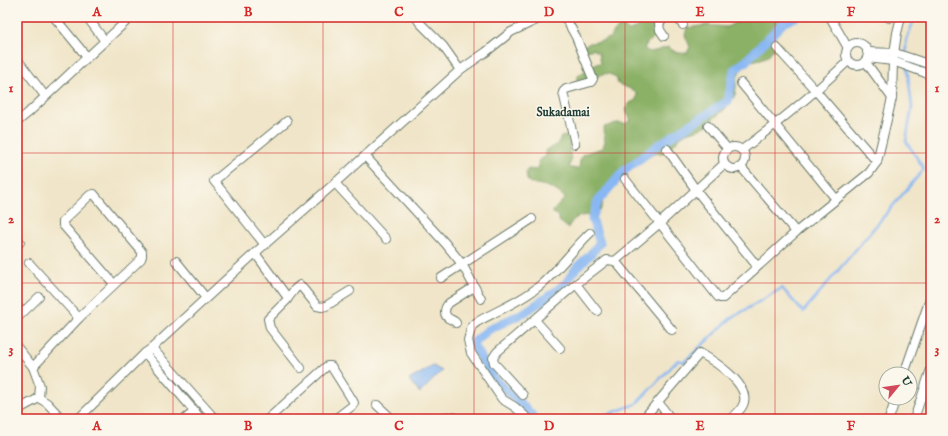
<svg xmlns="http://www.w3.org/2000/svg" width="948" height="436" font-family="'IM FELL English',serif">
<rect width="100%" height="100%" fill="#fbf7ec"/>
<filter id="ink" filterUnits="userSpaceOnUse"><feTurbulence type="fractalNoise" baseFrequency=".025" numOctaves="2"/><feDisplacementMap in="SourceGraphic" scale="8" xChannelSelector="R" yChannelSelector="G"/><feConvolveMatrix kernelMatrix="1 2 1 2 8 2 1 2 1" color-interpolation-filters="sRGB"/></filter>
<filter id="wash" filterUnits="userSpaceOnUse"><feTurbulence type="fractalNoise" baseFrequency=".012" numOctaves="4" result="noise"/><feDisplacementMap in="SourceGraphic" scale="16" xChannelSelector="R" yChannelSelector="G"/><feGaussianBlur stdDeviation="0.9" result="paint"/><feColorMatrix in="noise" values="0 0 0 0 0 0 0 0 0 0 0 0 0 0 0 0 0 1.4 0 .05"/><feComposite in="paint" operator="in"/></filter>
<g filter="url(#wash)">
<rect width="100%" height="100%" fill="#f0e5c8"/>
<path fill="#8bb166" stroke="#55774d" d="M 617,17 L 619,17 L 620,20 L 627,30 L 630,31 L 636,28 C 640,21 640,17 648,17 L 647,19 C 655,25 656,28 655,37 L 649,41 L 644,48 L 649,52 L 655,51 L 668,47 C 675,52 678,54 687,53 L 690,47 L 685,35 L 687,28 L 707,25 L 727,27 L 746,17 L 792,17 L 789,17 L 774,29 L 773,36 L 784,48 L 772,50 L 768,56 L 761,59 L 745,62 L 740,71 L 737,78 L 735,95 L 731,102 L 726,108 L 714,118 L 707,125 L 700,129 L 686,133 L 680,137 L 670,148 L 663,153 L 656,153 L 629,166 L 624,171 L 622,180 L 616,185 L 602,190 C 602,195 603,202 602,207 C 597,218 584,213 576,218 C 572,220 570,224 568,228 L 559,221 L 557,215 L 552,212 L 565,198 C 558,191 551,187 542,185 C 534,183 534,186 527,180 L 526,172 L 528,169 L 536,170 C 539,168 539,166 538,162 L 540,159 L 546,157 L 545,151 L 557,144 L 561,137 L 566,136 L 570,141 L 569,148 L 571,160 L 569,167 L 575,169 L 579,168 L 580,161 L 583,154 L 602,148 L 605,142 L 604,127 C 613,125 616,121 625,124 L 631,120 L 627,113 L 626,108 L 630,103 L 636,100 L 637,94 L 631,89 L 618,84 L 616,77 C 604,71 600,73 592,83 L 581,85 L 577,81 L 577,77 C 587,70 588,64 601,63 L 599,53 L 593,49 L 586,51 L 583,46 L 590,43 L 602,41 L 611,37 L 614,32 L 621,26 Z"/>
<path fill="#88b7f3" stroke="#547a94" d="M 433,366 L 442,371 L 420,393 L 409,380 Z"/>
<g fill="none" stroke-linecap="round" stroke-linejoin="round">
<g stroke="#88b7f3" stroke-width="2.5">
<path d="M 906,54 L 906,41 L 915,17"/>
<path d="M 595,419 L 636,404 L 678,360 L 684,362 L 730,319 L 782,288 L 803,312 L 924,169 L 906,141 L 912,107 L 907,67"/>
</g>
<path stroke="#88b7f3" stroke-width="9" d="M 532,415 L 494,378 L 472,344 L 488,330 L 525,312 L 552,294 L 566,283 L 577,267 L 589,256 L 600,243 L 592,219 L 598,201 L 624,171 L 658,145 L 728,101 L 734,70 L 745,62 L 783,23 L 796,17"/>
</g>
</g>
<g filter="url(#ink)">
<g fill="none" stroke-linecap="round" stroke-linejoin="round">
<defs>
<g id="minor">
<path d="M 54,17 L 87,57"/>
<path d="M 87,17 L 105,41"/>
<path d="M 416,17 L 420,23 L 443,46 L 460,70"/>
<path d="M 565,17 L 576,37 L 593,79 L 591,82 L 566,89 L 563,92 L 575,144"/>
<path d="M 677,17 L 683,25"/>
<path d="M 830,17 L 848,48"/>
<path d="M 889,17 L 889,18"/>
<path d="M 664,36 L 660,30 L 659,24 L 665,17"/>
<circle cx="857" cy="54" r="11"/>
<path d="M 777,48 L 816,91 L 877,162"/>
<path d="M 867,52 L 895,53 L 931,65"/>
<path d="M 867,58 L 893,61 L 931,75"/>
<path d="M 17,59 L 45,96"/>
<path d="M 865,61 L 892,98"/>
<path d="M 741,83 L 836,199"/>
<path d="M 17,122 L 28,113 L 79,65 L 131,17"/>
<path d="M 708,126 L 727,148"/>
<circle cx="734" cy="158" r="11"/>
<path d="M 667,149 L 696,190 L 757,266"/>
<path d="M 742,150 C 779,122 815,93 848,61"/>
<path d="M 365,156 L 445,243 L 462,264 L 481,299"/>
<path d="M 741,167 L 796,232"/>
<path d="M 625,179 L 718,297 L 720,298 L 723,298 L 796,232 L 869,173 L 877,162 L 892,98 L 893,61 L 897,33 L 901,17"/>
<path d="M 335,183 L 386,239"/>
<path d="M 17,245 L 20,242"/>
<path d="M 265,245 L 214,181 L 287,121"/>
<path d="M 255,253 L 288,298 L 287,300 L 268,319 L 270,328 L 301,368"/>
<path d="M 176,261 L 206,298"/>
<path d="M 615,261 L 660,223 L 724,164"/>
<path d="M 29,263 L 79,318"/>
<path d="M 441,278 L 532,219"/>
<path d="M 576,284 L 597,311"/>
<path d="M 288,298 L 295,289 L 300,285 L 317,306 L 322,307 L 326,306 L 350,291"/>
<path d="M 17,318 L 39,297"/>
<path d="M 535,320 L 560,348"/>
<path d="M 456,323 C 455,321 452,320 450,319 C 443,316 444,308 449,303 L 474,287"/>
<path d="M 17,347 L 33,367 L 40,386 L 39,398"/>
<path d="M 152,348 L 215,419"/>
<path d="M 145,353 L 201,419"/>
<path d="M 33,367 L 79,318 L 141,259 L 142,256 L 142,252 L 94,194 L 90,195 L 63,221 L 63,225 L 114,284"/>
<path d="M 904,374 L 931,296"/>
<path d="M 523,395 L 494,363 L 493,358 L 497,352 L 576,284 L 607,260 L 615,261 L 672,330"/>
<path d="M 658,402 L 671,419"/>
<path d="M 377,405 L 392,419"/>
<path d="M 17,410 L 39,398 L 47,403 L 62,419"/>
<path d="M 78,419 L 145,353 L 152,348 L 255,253 L 335,183 L 460,70 L 486,52 L 511,32 L 543,17"/>
<path d="M 185,419 L 195,411"/>
<path d="M 268,419 L 327,366 L 331,366 L 353,401 L 354,403 L 352,406 L 335,419"/>
<path d="M 438,419 C 445,415 453,417 460,419"/>
<path d="M 526,419 L 525,416 L 515,407 L 502,399 L 471,353 L 468,340 L 472,326 L 477,322 C 498,310 520,302 538,287 C 558,271 572,250 590,233"/>
<path d="M 643,419 L 700,353 C 714,361 752,385 743,405 C 741,410 735,415 731,419"/>
<path d="M 889,419 L 896,398"/>
<path d="M 914,419 L 931,369"/>
</g>
</defs>
<use href="#minor" stroke="#687868" stroke-width="10"/>
<use href="#minor" stroke="#fff" stroke-width="8"/>
</g>
</g>
<path fill="none" stroke="#d62828" stroke-width="1" stroke-opacity="0.55" d="M 173,17 L 173,419M 323,17 L 323,419M 474,17 L 474,419M 625,17 L 625,419M 775,17 L 775,419M 17,153 L 931,153M 17,283 L 931,283"/>
<g text-anchor="middle" dominant-baseline="central" stroke-width="3" stroke-linejoin="round" paint-order="stroke">
<g font-size="12" font-weight="bold" fill="#1f3d34" stroke="#fbf7ec">
<text x="563" y="112">Sukadamai</text>
</g>
</g>
<rect width="948" height="436" fill="none" stroke="#fbf7ec" stroke-width="44"/>
<g transform="translate(898 386) rotate(61)"><circle r="19" fill="#fbf7ec" stroke="#a3ada2"/>
<path d="M0-3L7 15L0 10L-7 15Z" fill="#d1495b"/>
<text y="-6" font-size="11" font-weight="bold" text-anchor="middle" fill="#1f3d34">U</text>
</g>
<rect x="22" y="22" width="904" height="392" fill="none" stroke="#d62828" stroke-width="1.5"/>
<g font-size="13" text-anchor="middle" font-weight="bold" fill="#d62828">
<text x="97" y="16">A</text>
<text x="248" y="16">B</text>
<text x="399" y="16">C</text>
<text x="549" y="16">D</text>
<text x="700" y="16">E</text>
<text x="851" y="16">F</text>
<text x="11" y="92">1</text>
<text x="937" y="92">1</text>
<text x="11" y="223">2</text>
<text x="937" y="223">2</text>
<text x="11" y="353">3</text>
<text x="937" y="353">3</text>
<text x="97" y="430">A</text>
<text x="248" y="430">B</text>
<text x="399" y="430">C</text>
<text x="549" y="430">D</text>
<text x="700" y="430">E</text>
<text x="851" y="430">F</text>
</g>
</svg>
